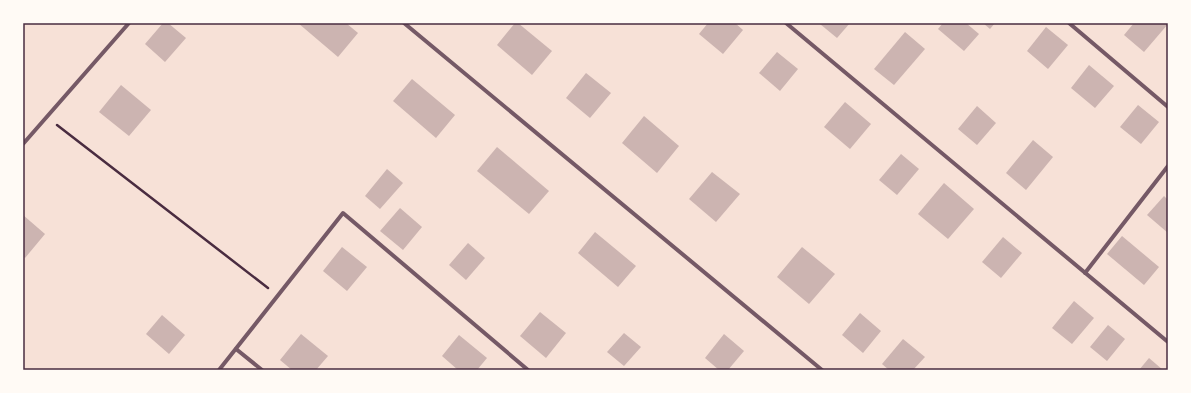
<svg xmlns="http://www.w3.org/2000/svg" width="1191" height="393" font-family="Mulish,sans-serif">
<rect width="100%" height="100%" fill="#f7e1d7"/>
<g fill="#ccb4b1">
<path d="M 163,23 L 168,23 L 186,38 L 165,62 L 145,44 Z"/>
<path d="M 298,23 L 346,23 L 358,33 L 338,57 Z"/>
<path d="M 515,23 L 518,23 L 552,51 L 532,75 L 497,45 Z"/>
<path d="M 708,23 L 735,23 L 743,30 L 723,54 L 699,34 Z"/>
<path d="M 821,23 L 850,23 L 837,38 L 820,24 Z"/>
<path d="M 943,23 L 966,23 L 979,34 L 964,51 L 938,29 Z"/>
<path d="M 983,23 L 995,23 L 990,29 Z"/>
<path d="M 1134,23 L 1168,23 L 1168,24 L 1144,52 L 1124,35 Z"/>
<path d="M 1046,27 L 1068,45 L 1048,69 L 1027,51 Z"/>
<path d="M 905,32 L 925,49 L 894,85 L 874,69 Z"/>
<path d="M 777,52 L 798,69 L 780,91 L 759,73 Z"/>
<path d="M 1089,65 L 1114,86 L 1095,108 L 1071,88 Z"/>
<path d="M 586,73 L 611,93 L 590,118 L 566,98 Z"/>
<path d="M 412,79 L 455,115 L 436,138 L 393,101 Z"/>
<path d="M 121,85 L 151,110 L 129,136 L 99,112 Z"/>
<path d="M 845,102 L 871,124 L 850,149 L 824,127 Z"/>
<path d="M 1138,105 L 1159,122 L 1141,144 L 1120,127 Z"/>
<path d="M 977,106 L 996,123 L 977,145 L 958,129 Z"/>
<path d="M 644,116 L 679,146 L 657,173 L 622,143 Z"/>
<path d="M 1033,140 L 1053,157 L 1026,190 L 1006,173 Z"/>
<path d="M 497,147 L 549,191 L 529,214 L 477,171 Z"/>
<path d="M 901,154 L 919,169 L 897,195 L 879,180 Z"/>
<path d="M 387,169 L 403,183 L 380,209 L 365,196 Z"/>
<path d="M 712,172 L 740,194 L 716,222 L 689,199 Z"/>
<path d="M 944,183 L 974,209 L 948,239 L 918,214 Z"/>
<path d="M 1164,196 L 1168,200 L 1168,233 L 1147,215 Z"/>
<path d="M 400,208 L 422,227 L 403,250 L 380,231 Z"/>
<path d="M 23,215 L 45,234 L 25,258 L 23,256 Z"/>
<path d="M 595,232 L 636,266 L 618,287 L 578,253 Z"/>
<path d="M 1122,236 L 1159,267 L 1144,285 L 1107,254 Z"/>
<path d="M 1003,237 L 1022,253 L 1001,278 L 982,262 Z"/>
<path d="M 468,243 L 485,258 L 466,280 L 449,265 Z"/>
<path d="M 342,247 L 367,267 L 347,291 L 323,271 Z"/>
<path d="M 802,247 L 835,274 L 809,304 L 777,277 Z"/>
<path d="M 1074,301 L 1094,318 L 1072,344 L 1052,328 Z"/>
<path d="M 540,312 L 566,333 L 546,358 L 520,336 Z"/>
<path d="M 860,313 L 881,331 L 863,353 L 842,335 Z"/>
<path d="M 162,315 L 185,335 L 169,354 L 146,334 Z"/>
<path d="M 1108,325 L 1125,339 L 1107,361 L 1090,347 Z"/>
<path d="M 624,333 L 641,347 L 624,366 L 607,352 Z"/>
<path d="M 301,334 L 328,356 L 316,370 L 292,370 L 280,360 Z"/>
<path d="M 724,334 L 744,351 L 728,370 L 719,370 L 705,358 Z"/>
<path d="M 459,335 L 487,358 L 477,370 L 458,370 L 442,356 Z"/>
<path d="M 903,339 L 925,357 L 913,370 L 889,370 L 882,364 Z"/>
<path d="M 1149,358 L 1163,370 L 1139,370 Z"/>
</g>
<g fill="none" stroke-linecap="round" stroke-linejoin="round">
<path stroke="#4a2c40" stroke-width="2.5" d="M 57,125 L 268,288"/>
<g stroke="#755966" stroke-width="4">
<path d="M 404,23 L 822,370"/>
<path d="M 786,23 L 1168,342"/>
<path d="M 1069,23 L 1168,107"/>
<path d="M 23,144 L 129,23"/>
<path d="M 1085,273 L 1168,166"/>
<path d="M 236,349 L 262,370"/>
<path d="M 219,370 L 343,213 L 528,370"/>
</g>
</g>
<rect width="1191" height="393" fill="none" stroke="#fffaf5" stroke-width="48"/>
<rect x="24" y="24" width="1143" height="345" fill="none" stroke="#4a2c40" stroke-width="1.5"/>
</svg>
